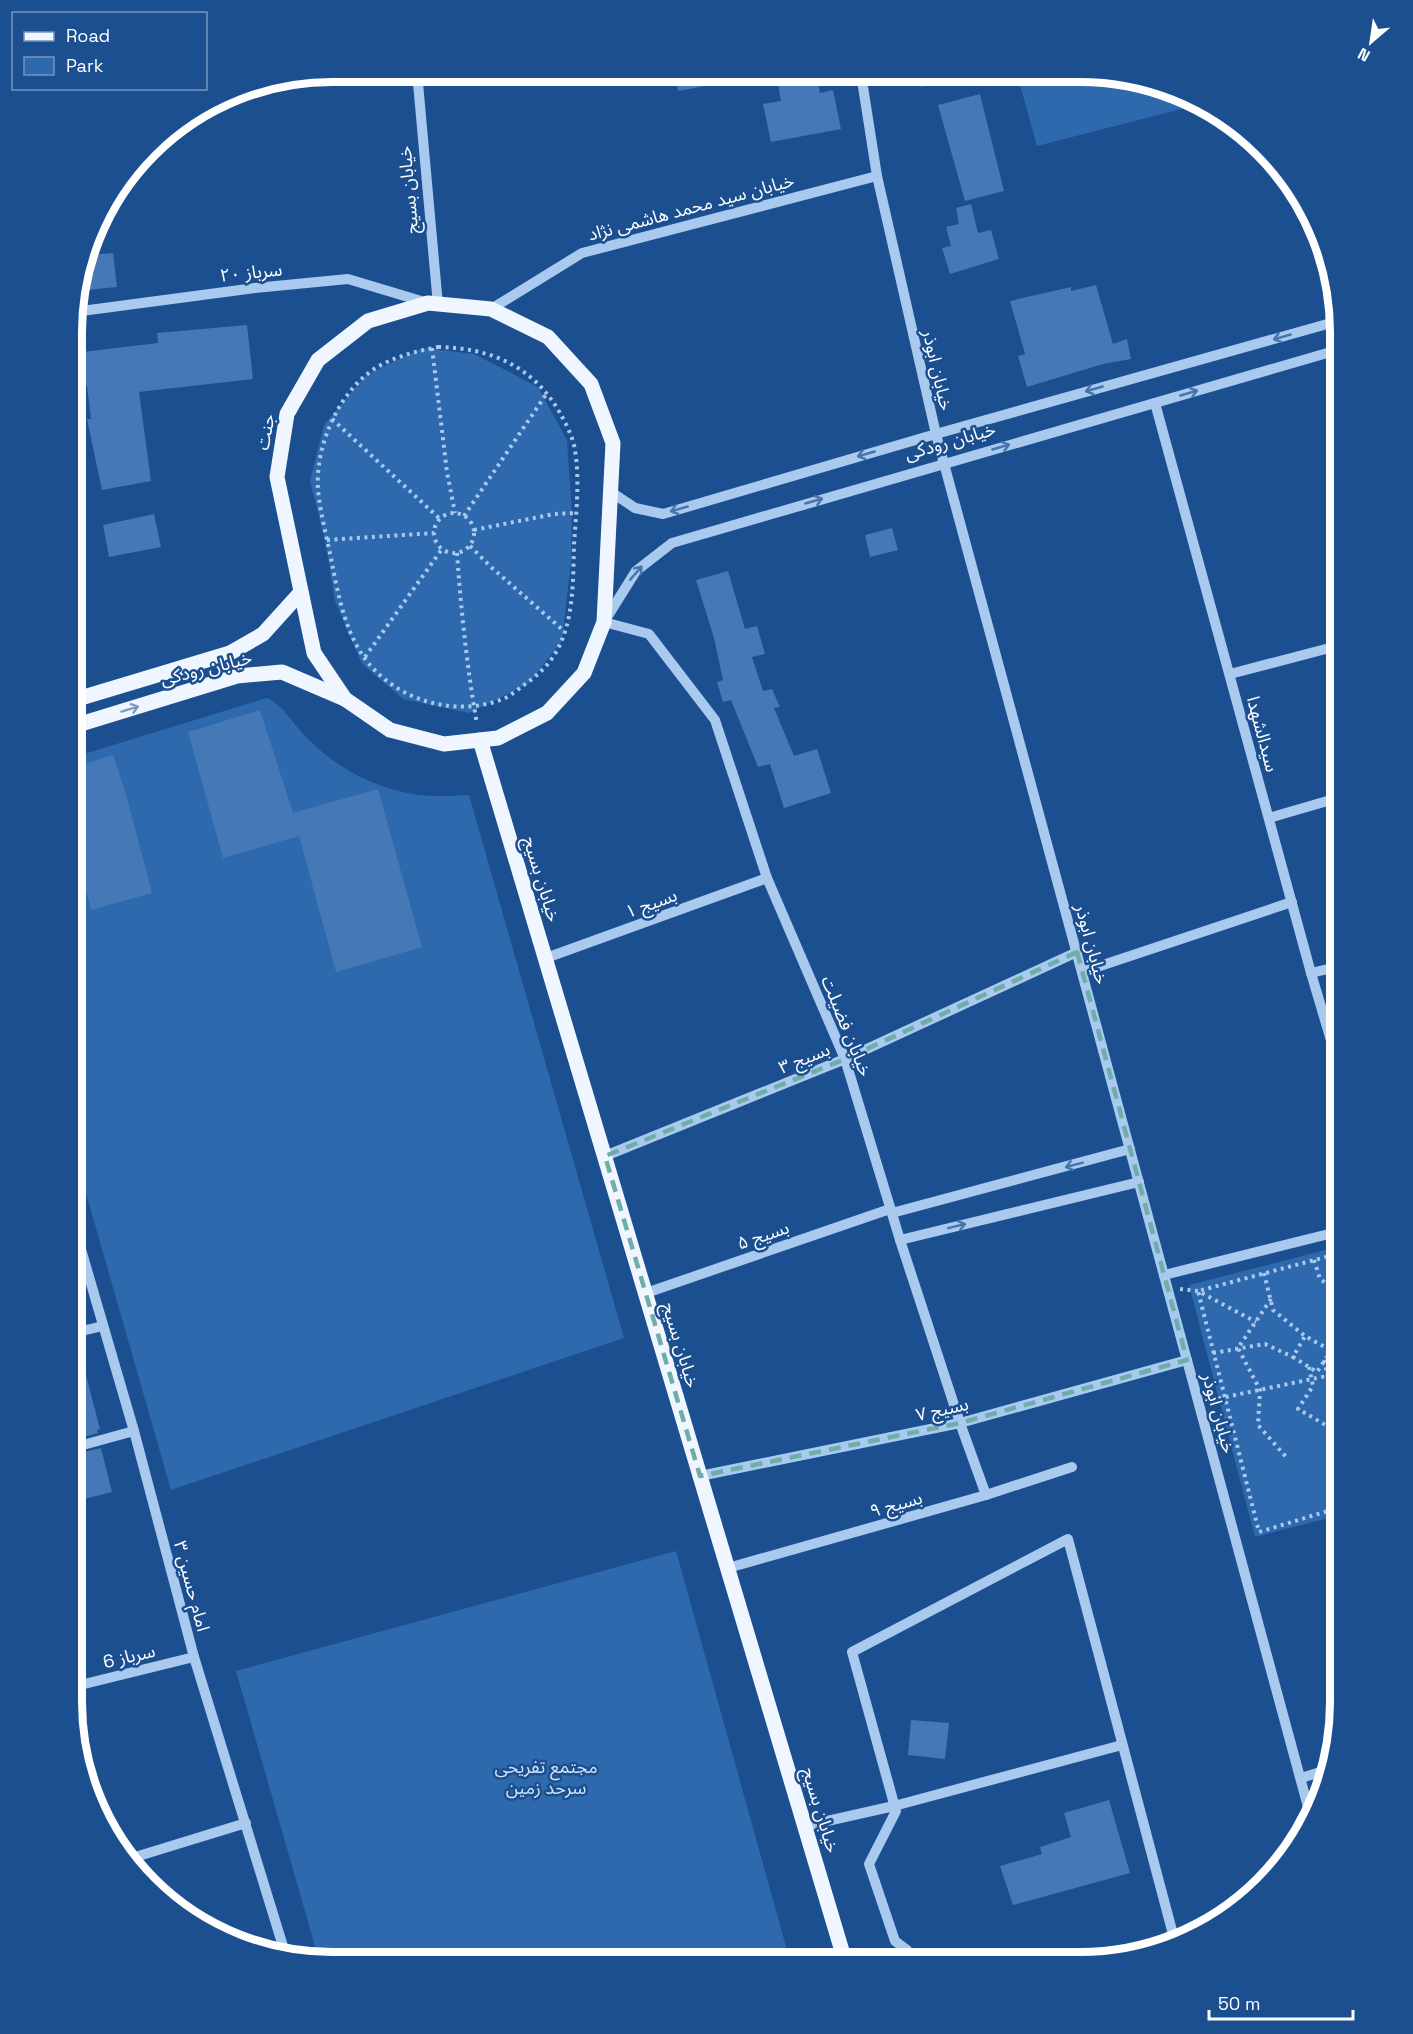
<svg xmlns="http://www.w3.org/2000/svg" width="1413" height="2034" font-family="'Space Grotesk','Noto Sans Arabic',sans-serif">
<rect width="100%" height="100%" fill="#1b4f8f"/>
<g fill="#2e69ad">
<path d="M 917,74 L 1002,74 L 920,87 Z"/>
<path d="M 1017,74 L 1115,74 L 1180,92 L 1201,104 L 1037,146 Z"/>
<path d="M 423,348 L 474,354 L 538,387 L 567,440 L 572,514 L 571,561 L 562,641 L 528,684 L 469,713 L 403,699 L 362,664 L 335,601 L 325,540 L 310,481 L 324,425 L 366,375 Z"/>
<path d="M 267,698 C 285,706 294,726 309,740 C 341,772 386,794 432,796 C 444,797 457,795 469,795 L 624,1338 L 171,1490 L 73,1148 L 74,757 Z"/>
<path d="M 1341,1246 L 1340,1515 L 1255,1537 L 1189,1285 Z"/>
<path d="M 676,1551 L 790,1961 L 319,1960 L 236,1671 Z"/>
</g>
<g fill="#4478b7">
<path d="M 675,73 L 732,73 L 733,81 L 678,91 Z"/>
<path d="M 776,73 L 816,73 L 820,93 L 833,90 L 841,129 L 771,142 L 763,104 L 781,101 Z"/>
<path d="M 980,94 L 1004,191 L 965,201 L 938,105 Z"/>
<path d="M 971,204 L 978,233 L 991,230 L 999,259 L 950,274 L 942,248 L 951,246 L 946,227 L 959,224 L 956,208 Z"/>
<path d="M 113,253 L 117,287 L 77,291 L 89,255 Z"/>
<path d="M 1096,285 L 1113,344 L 1127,339 L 1131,359 L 1103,364 L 1027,387 L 1018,356 L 1025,354 L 1010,301 L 1071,287 L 1071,291 Z"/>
<path d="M 247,325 L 253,379 L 139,392 L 151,481 L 102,490 L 87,419 L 91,419 L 87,386 L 76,387 L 74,353 L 158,343 L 157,333 Z"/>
<path d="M 154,514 L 161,547 L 109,557 L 103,525 Z"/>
<path d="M 892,528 L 898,550 L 870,557 L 865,535 Z"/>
<path d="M 728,571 L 745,629 L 757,626 L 765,654 L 752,657 L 763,691 L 772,689 L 780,707 L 774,708 L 794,756 L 817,749 L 831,793 L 784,808 L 770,764 L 758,767 L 731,700 L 723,702 L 717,682 L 723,680 L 714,638 L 696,580 Z"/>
<path d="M 260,710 L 293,813 L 378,789 L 422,947 L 336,972 L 299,836 L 223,858 L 188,732 Z"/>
<path d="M 113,755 L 126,794 L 152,893 L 91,910 L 73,841 L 74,767 Z"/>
<path d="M 86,1375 L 100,1429 L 97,1430 L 98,1433 L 72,1440 L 73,1377 Z"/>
<path d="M 101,1448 L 112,1492 L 72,1502 L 72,1455 Z"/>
<path d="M 911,1720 L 949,1723 L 945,1759 L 908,1755 Z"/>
<path d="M 1109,1800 L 1130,1873 L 1013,1905 L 1000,1866 L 1042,1854 L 1040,1847 L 1071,1837 L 1064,1813 Z"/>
</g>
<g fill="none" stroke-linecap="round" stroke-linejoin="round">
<g stroke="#a9c9ee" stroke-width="4" stroke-dasharray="3 4.5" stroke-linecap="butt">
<path d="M 438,347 C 491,348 533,366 560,413 C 566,424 573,437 575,450 C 580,481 576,514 574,545 C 573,582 574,626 553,657 C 545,669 535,677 524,685 C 518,689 511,696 503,699 C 457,717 402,702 370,665 C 347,639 338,596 332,563 C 327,538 320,513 318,489 C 315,444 341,386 381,365 C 400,355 418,351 438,347 Z"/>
<path d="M 432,348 L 447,472 L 455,513"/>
<path d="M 332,419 L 440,519"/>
<circle cx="454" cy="533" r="20"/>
<path d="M 464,516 L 547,393"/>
<path d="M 474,530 L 554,514 L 576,513"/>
<path d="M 327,540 L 434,533"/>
<path d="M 470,546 L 491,567 L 564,631"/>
<path d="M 457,553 C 461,610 467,668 477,724"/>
<path d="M 365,657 L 442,549"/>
<path d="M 1314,1260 L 1320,1279 L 1341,1294"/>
<path d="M 1264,1273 L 1273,1310 L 1305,1336"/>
<path d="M 1180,1289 L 1198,1291 L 1256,1322"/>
<path d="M 1271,1299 L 1238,1348 L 1260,1390 L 1258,1425 L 1287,1458"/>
<path d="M 1330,1350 L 1305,1336 L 1293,1357 L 1317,1372 L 1341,1336"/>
<path d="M 1213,1353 L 1265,1344 L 1293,1357"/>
<path d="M 1324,1360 L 1330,1386 L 1341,1394"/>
<path d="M 1309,1367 L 1313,1386 L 1298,1409 L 1329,1427 L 1341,1409"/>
<path d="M 1211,1400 L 1341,1373"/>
<path d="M 1341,1507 L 1259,1532 L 1198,1291 L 1341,1253"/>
</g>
<g stroke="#a9c9ee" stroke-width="10">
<path d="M 417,72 L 438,305"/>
<path d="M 861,74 L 877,176 L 936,434 L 1311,1818"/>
<path d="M 491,309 L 582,253 L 877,176"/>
<path d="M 74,312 L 255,288 L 348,279 L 428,303"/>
<path d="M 1155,403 L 1311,973 L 1341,1074"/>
<path d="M 611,492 L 635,508 L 663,514 L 936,434 L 1338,321"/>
<path d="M 1230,674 L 1341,645"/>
<path d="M 1269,818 L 1341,797"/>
<path d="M 546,958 L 767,878"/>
<path d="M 1082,972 L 1292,902"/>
<path d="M 1311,973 L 1341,966"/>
<path d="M 605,1156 L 845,1059 L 1077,952"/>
<path d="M 892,1213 L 1130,1149"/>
<path d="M 73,1222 L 134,1431 L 194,1657 L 286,1956"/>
<path d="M 900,1240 L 1139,1182"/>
<path d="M 1164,1275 L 1341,1231"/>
<path d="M 646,1293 L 890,1209"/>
<path d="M 73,1333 L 103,1326"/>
<path d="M 72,1448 L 134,1431"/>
<path d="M 700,1476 L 960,1423 L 1187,1360"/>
<path d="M 986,1495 L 960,1423 L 900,1240 L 845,1059 L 767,878 L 715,720 L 649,634 L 604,622 L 636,571 L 672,543 L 1341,349"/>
<path d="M 728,1568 L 986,1495 L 1072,1467"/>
<path d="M 72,1687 L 194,1657"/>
<path d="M 1301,1778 L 1330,1769"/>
<path d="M 805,1826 L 894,1806 L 1122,1745"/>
<path d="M 132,1858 L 246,1823"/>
<path d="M 913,1962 L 907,1950 L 895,1941 L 869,1864 L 896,1811 L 852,1652 L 1068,1539 L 1174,1938 L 1081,1962"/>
</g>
<g stroke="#f0f6ff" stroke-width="15">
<path d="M 428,303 L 491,309 L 548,337 L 591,384 L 613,443 L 604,622 L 584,673 L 547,713 L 498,738 L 444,744 L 390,730 L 345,699 L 314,653 L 277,477 L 287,414 L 318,360 L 368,321 Z"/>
<path d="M 74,700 L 230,653 L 263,634 L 301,592"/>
<path d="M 74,726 L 237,676 L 282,672 L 345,699"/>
<path d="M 480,740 L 845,1961"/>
</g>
</g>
<defs><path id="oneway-shaft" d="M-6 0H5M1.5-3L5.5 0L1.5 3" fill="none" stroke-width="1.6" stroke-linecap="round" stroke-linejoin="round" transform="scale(1.5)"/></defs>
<g stroke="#4674ac">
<use href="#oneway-shaft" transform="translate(1282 337) rotate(164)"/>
<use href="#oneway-shaft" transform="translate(1094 389) rotate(164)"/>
<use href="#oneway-shaft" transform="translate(1189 393) rotate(-16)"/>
<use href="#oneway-shaft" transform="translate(1001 447) rotate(-16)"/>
<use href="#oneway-shaft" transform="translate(866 454) rotate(164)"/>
<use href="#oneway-shaft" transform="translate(814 501) rotate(-16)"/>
<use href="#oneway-shaft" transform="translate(679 509) rotate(164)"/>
<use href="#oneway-shaft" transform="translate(636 573) rotate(-49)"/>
<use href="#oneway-shaft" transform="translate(1074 1165) rotate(165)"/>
<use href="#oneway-shaft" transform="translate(957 1226) rotate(-14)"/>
</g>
<use stroke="#7b9ac1" href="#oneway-shaft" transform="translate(130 709) rotate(-17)"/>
<path fill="none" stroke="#6fada8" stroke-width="4.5" stroke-dasharray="12 8" stroke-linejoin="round" d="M 1077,952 L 1187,1360 L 960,1423 L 700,1476 L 605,1156 L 845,1059 Z"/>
<g text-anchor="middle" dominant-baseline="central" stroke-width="5" stroke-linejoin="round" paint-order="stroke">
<g font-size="18" fill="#fff" stroke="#1b4f8f">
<text transform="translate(408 190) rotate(-95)">خیابان بسیج</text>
<text transform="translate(691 207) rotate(-15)">خیابان سید محمد هاشمی نژاد</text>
<text transform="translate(251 272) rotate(-6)">سرباز ۲۰</text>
<text transform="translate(938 370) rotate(77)">خیابان ابوذر</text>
<text transform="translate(265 432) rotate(-79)">جنت</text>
<text transform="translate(950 441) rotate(-16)">خیابان رودکی</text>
<text transform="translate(206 668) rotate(-14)">خیابان رودکی</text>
<text transform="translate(1263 734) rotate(75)">سیدالشهدا</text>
<text transform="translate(542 879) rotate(73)">خیابان بسیج</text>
<text transform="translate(651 903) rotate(-20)">بسیج ۱</text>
<text transform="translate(1092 944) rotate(75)">خیابان ابوذر</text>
<text transform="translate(847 1026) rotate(68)">خیابان فضیلت</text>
<text transform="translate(804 1058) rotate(-22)">بسیج ۳</text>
<text transform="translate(763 1235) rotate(-19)">بسیج ۵</text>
<text transform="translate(681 1345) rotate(73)">خیابان بسیج</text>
<text transform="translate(942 1409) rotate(-13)">بسیج ۷</text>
<text transform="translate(1219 1413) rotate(75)">خیابان ابوذر</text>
<text transform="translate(896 1504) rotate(-16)">بسیج ۹</text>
<text transform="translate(192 1586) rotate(75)">امام حسین ۳</text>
<text transform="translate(129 1656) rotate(-13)">سرباز 6</text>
<text transform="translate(821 1810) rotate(73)">خیابان بسیج</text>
</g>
<g font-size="18" fill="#cfe3fa" stroke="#1b4f8f">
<text x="546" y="1766">مجتمع تفریحی<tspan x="546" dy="21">سرحد زمین</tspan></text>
</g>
</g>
<path d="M0 0H1413V2034H0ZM332 82H1080A250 250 0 0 1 1330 332V1702A250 250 0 0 1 1080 1952H332A250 250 0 0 1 82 1702V332A250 250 0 0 1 332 82Z" fill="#1b4f8f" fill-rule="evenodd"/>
<path fill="none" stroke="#fff" stroke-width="8" d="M332 82H1080A250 250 0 0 1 1330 332V1702A250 250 0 0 1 1080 1952H332A250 250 0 0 1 82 1702V332A250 250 0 0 1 332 82Z"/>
<rect x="12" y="12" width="195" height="78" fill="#1b4f8f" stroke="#7695bc" stroke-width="1.5"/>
<rect x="24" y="32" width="30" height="9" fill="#f0f6ff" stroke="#7695bc" stroke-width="1.5"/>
<text x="66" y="42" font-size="18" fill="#ffffff">Road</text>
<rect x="24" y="57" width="30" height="18" fill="#2e69ad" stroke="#7695bc" stroke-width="1.5"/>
<text x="66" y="72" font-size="18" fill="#ffffff">Park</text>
<g transform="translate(1371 42) rotate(209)" stroke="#1b4f8f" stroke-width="4.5" paint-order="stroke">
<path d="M0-4.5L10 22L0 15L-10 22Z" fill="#ffffff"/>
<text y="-9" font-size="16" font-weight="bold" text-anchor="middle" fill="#ffffff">N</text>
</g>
<path d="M1209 2010v9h144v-9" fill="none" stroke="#ffffff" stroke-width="3"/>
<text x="1218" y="2010" font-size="18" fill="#ffffff" stroke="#1b4f8f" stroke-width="4.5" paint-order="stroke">50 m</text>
</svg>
